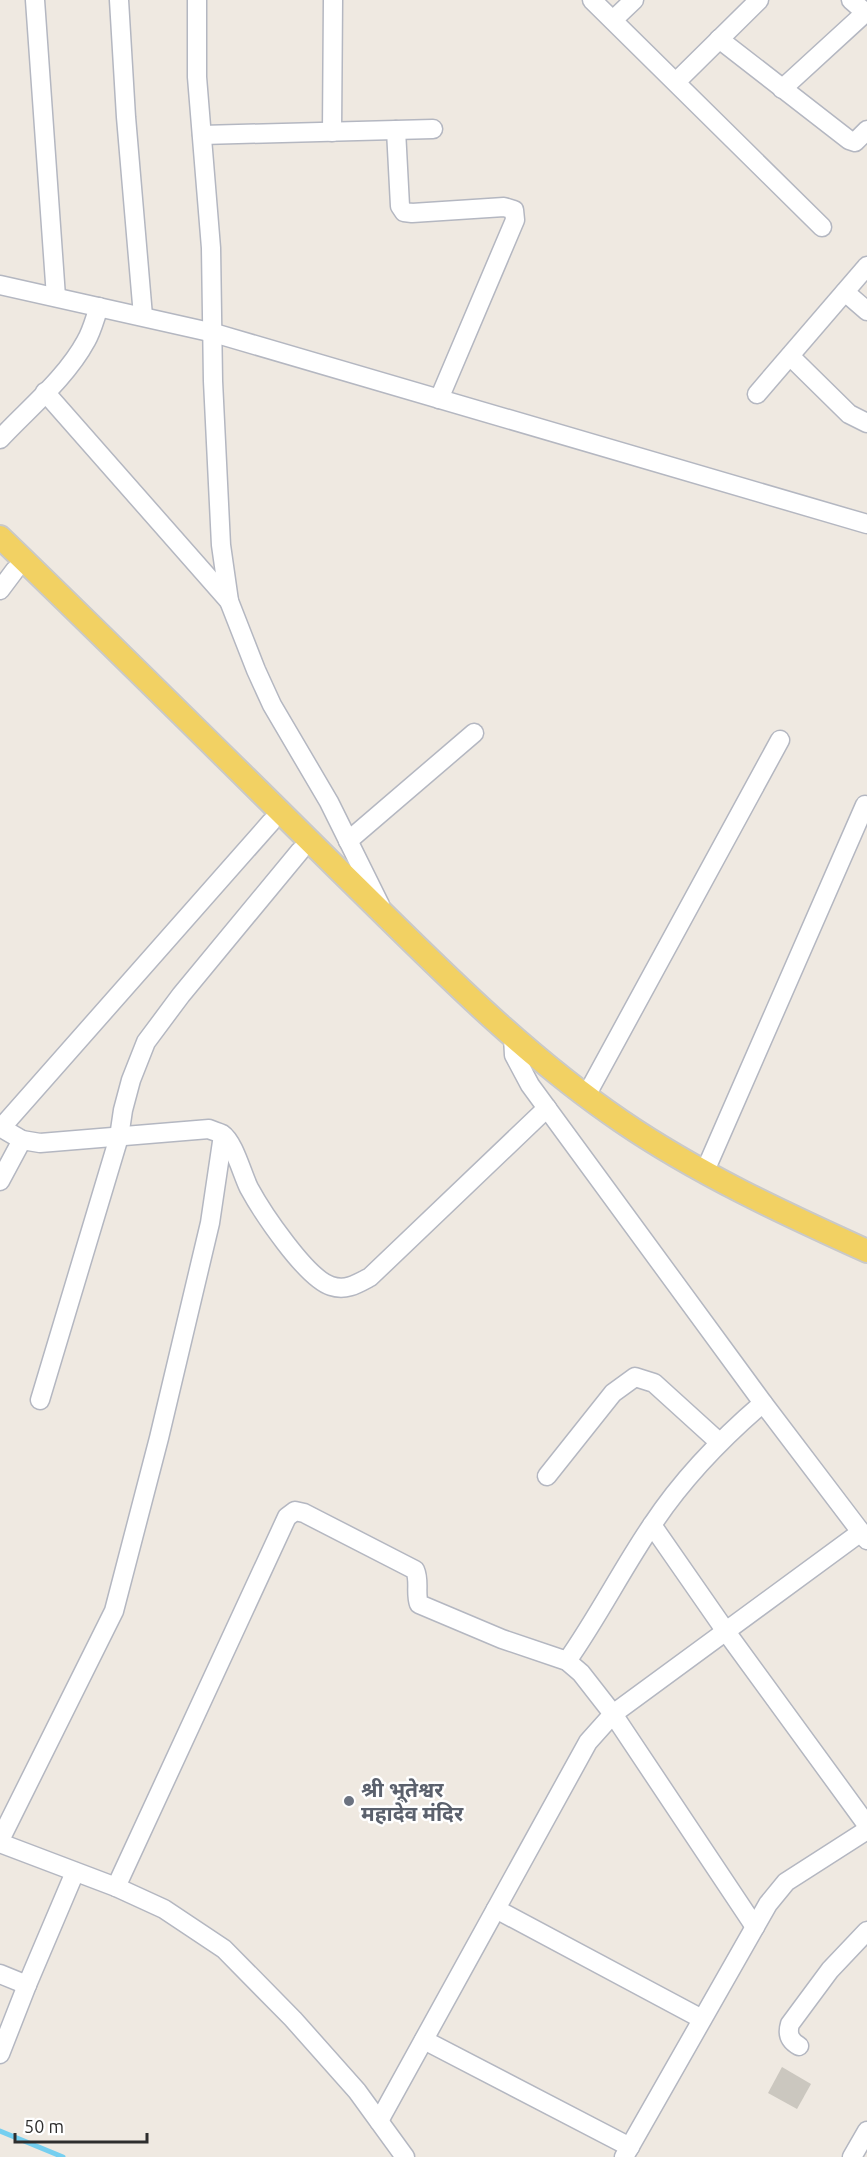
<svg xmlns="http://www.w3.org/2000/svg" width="867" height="2157" font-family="Ubuntu,'Noto Sans Devanagari',sans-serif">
<rect width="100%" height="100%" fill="#efe9e1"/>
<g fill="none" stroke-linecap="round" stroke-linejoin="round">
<path stroke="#75cff0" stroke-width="5" d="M 0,2131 L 63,2157"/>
</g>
<path fill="#cbc7bf" d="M 782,2067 L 811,2084 L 797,2109 L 768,2093 Z"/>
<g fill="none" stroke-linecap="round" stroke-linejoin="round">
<defs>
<g id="minor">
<path d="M 35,0 L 56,297"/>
<path d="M 119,0 L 126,117 L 143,316"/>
<path d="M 197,0 L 197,77 L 211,248 L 213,381 L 221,545 L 229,601 L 256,670 L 272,705 L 329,802 L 380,905"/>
<path d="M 592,0 L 822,227"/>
<path d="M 851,0 L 867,14"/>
<path d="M 613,20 L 634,0"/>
<path d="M 719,39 L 849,140 L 855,142 L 867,130"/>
<path d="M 676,82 L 759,0"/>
<path d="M 782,89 L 865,13"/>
<path d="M 396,130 L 400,206 L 404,212 L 412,213 L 504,207 L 514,210 L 515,220 L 439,399"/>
<path d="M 332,132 L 333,0"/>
<path d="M 202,135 L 433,129"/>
<path d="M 0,285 L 214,333 L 867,524"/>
<path d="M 845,292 L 867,311"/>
<path d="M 790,356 L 849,414 L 867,423"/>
<path d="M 45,392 L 229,601"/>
<path d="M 757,394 L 867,266"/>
<path d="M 0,439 C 29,408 66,378 86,341 C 92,331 95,318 99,307"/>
<path d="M 0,590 L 15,570"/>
<path d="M 348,841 L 474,733"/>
<path d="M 513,1037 L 514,1055 L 530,1085 L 763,1403 L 867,1540"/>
<path d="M 586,1096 L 780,740"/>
<path d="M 0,1127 L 22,1140 L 40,1143 L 209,1129 C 213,1131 218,1132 222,1134 C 234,1142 242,1174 249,1188 C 262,1212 306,1278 331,1286 C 346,1291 357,1284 370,1277 L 547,1108"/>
<path d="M 1,1128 L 271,822"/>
<path d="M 705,1171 L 865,805"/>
<path d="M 0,1181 L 22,1140"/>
<path d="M 40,1400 L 119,1137 L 123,1110 L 131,1080 L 146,1042 L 181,995 L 300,851"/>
<path d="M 547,1476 L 613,1393 L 635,1377 L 654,1383 L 719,1442"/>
<path d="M 652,1525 L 727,1633 L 867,1825"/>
<path d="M 567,1661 C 598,1617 622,1569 652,1525 C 683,1478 721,1439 763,1403"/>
<path d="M 0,1840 L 114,1611 L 159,1438 L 210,1223 L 223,1135"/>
<path d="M 0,1843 L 116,1887 L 164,1909 L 224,1949 L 293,2019 L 357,2091 L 405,2157"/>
<path d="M 116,1887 L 287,1517 L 295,1511 L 304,1513 L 415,1570 C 420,1581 415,1593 419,1604 L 502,1639 L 567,1661 L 581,1673 L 613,1714 L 755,1927"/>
<path d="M 496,1909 L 702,2019"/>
<path d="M 0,1974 L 27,1985"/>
<path d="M 424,2040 L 630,2147"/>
<path d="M 799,2046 C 790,2041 787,2034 790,2024 L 830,1970 L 867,1931"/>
<path d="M 0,2054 L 27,1985 L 75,1872"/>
<path d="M 379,2121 L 588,1742 L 613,1714 L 861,1532"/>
<path d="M 624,2157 L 768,1904 L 786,1882 L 867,1830"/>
<path d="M 852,2157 L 867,2131"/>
</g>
<path id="major" d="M 0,537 C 115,648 228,760 341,872 C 430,959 518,1051 621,1121 C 697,1173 783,1213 867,1251"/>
</defs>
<use href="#minor" stroke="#b4b7c1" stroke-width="21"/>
<use href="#major" stroke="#c9c9c9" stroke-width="26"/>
<use href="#minor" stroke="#fff" stroke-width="18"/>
<use href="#major" stroke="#f2d163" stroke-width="22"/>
</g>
<circle fill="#6b7280" stroke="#fff" stroke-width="2" cx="349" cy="1801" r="6"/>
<g text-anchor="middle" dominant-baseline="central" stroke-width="5" stroke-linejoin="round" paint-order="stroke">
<g font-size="21" font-weight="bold" fill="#5b616d" stroke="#fff" text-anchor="start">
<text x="361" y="1789">श्री भूतेश्वर<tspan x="361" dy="24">महादेव मंदिर</tspan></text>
</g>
</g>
<path d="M15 2133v9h132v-9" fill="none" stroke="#2e2e2e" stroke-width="3"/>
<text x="24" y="2133" font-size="18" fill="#2e2e2e" stroke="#ffffff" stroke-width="4.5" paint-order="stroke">50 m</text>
</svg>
